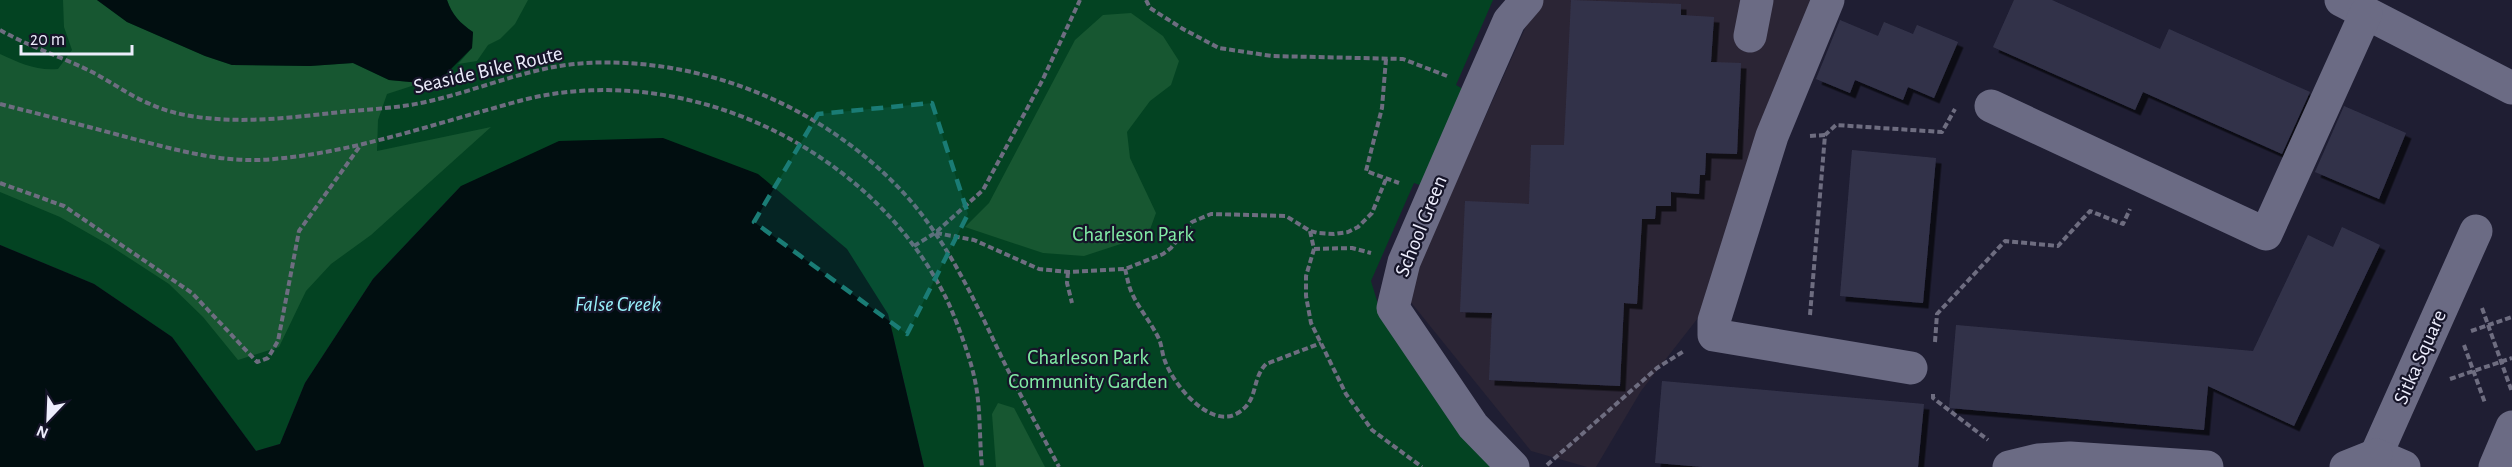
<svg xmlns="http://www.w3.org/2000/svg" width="2512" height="467" font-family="'Alegreya Sans',sans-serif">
<defs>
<filter id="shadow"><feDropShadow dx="5.5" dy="5.5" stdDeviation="0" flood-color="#0009"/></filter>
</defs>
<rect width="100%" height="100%" fill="#1f1e33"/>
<path fill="#2b2535" d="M 1538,0 L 1828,0 L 1726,282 L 1641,391 L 1596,467 L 1587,467 L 1531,451 L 1405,295 Z"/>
<path fill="#034322" d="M 0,0 L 1493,0 L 1456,85 L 1463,89 L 1423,186 L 1414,183 L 1371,281 L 1378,304 L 1502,467 L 924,467 L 888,314 L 461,186 L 373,279 L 305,383 L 280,444 L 256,451 L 172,337 L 94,284 L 0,245 Z"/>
<g fill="#175731">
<path d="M 63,0 L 97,0 L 127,22 L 205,56 L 232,65 L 310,66 L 353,63 L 389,80 L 421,83 L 387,94 L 378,120 L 377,151 L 491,127 L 371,235 L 331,264 L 306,291 L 279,347 L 238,360 L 203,317 L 169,284 L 109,245 L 60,217 L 0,192 L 0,54 C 20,63 36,71 58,69 L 72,50 L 64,27 Z"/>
<path d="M 447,0 L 528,0 L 515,24 L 500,39 L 488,45 L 477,61 L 458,64 L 472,48 L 473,32 C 460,23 452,15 447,0 Z"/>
<path d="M 1131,13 L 1163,36 L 1179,61 L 1171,85 L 1150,101 L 1127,132 L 1130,158 L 1156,213 L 1148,235 L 1084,256 L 1043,253 L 965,227 L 989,203 L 1075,40 L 1103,15 Z"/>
<path d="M 998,403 L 1014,408 L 1045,467 L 996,467 L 992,414 Z"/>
</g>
<g fill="#010e10">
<path d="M 97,0 L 447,0 C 452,15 460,23 473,32 L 472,48 L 441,79 L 421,83 L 389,80 L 353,63 L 310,66 L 232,65 L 205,56 L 127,22 Z"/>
<path d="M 663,138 L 758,174 L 847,249 L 888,314 L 924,467 L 0,467 L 0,245 L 94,284 L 172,337 L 256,451 L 280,444 L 305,383 L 373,279 L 461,186 L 559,141 Z"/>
</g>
<g fill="#33334a" filter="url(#shadow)">
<path d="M 1571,0 L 1681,4 L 1681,15 L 1714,17 L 1711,62 L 1741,63 L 1737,154 L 1706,153 L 1705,175 L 1700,175 L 1699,194 L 1671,192 L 1671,206 L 1656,206 L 1655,219 L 1642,219 L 1637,304 L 1624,303 L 1620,386 L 1489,380 L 1492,313 L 1460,312 L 1465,201 L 1529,204 L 1531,145 L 1564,145 Z"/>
<path d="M 2014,0 L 2052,0 L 2160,49 L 2169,29 L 2310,92 L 2282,154 L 2143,92 L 2135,110 L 1993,47 Z"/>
<path d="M 1840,20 L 1878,36 L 1884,22 L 1913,34 L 1917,25 L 1958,42 L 1934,98 L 1908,87 L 1903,100 L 1855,80 L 1850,93 L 1816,79 Z"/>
<path d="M 2344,106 L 2406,133 L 2379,199 L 2315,172 Z"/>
<path d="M 1852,150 L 1936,158 L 1923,303 L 1840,296 Z"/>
<path d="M 2342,227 L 2380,245 L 2294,426 L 2208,386 L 2204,430 L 1949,408 L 1956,325 L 2253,351 L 2308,235 L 2333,247 Z"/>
<path d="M 1662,381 L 1924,404 L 1918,467 L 1703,467 L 1655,463 Z"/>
</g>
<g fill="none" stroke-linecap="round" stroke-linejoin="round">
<g stroke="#6e6d80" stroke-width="4" stroke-dasharray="6 3" stroke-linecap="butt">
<path d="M 1146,0 L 1150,8 L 1183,29 L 1219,48 L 1272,56 L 1403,59 L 1447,76"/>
<path d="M 0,30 C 28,46 59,56 88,70 C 109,80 128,95 150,104 C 167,112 187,116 206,118 C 251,123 296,117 341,112 C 371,109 401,108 430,101 C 482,89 532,66 586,63 C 700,57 815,103 895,184 C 944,233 973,297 1002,358 C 1020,395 1040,431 1059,467"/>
<path d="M 1386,59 L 1382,108 L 1366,171 L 1399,183"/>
<path d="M 0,104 C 43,115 86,126 130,138 C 177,150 224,164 274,159 C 343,153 409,132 476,113 C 499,107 523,99 546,95 C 702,68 873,154 945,296 C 954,313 970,357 974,376 C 981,405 979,437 982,467"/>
<path d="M 1810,136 L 1825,135"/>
<path d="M 0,183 L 64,206 L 192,293 L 257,362 L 268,358 L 278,341 L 299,231 L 360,146"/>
<path d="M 1310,231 L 1314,249 L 1306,276 L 1306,296 L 1311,323 L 1346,394 L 1372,430 L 1422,467"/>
<path d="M 936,233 L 974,240 L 1039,269 L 1068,272 L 1125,269 L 1163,254 L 1171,248 L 1192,222 L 1211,214 L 1286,216 L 1310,231 L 1318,233 L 1334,234 L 1348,232 L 1358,227 L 1372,213 L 1386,179"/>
<path d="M 914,246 L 935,233 L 983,190 L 1042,81 L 1080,0"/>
<path d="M 1314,249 L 1352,248 L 1371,253"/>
<path d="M 1125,269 C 1127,276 1128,284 1131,291 C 1138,308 1151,322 1159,339 C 1162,346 1162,354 1165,361 C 1173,384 1209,428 1236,414 C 1260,401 1250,381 1266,364 L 1321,343"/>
<path d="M 1068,272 L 1067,283 L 1072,303"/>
<path d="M 2482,308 L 2512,392"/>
<path d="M 1810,315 L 1825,135 L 1836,125 L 1942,132 L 1955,109"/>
<path d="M 2471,331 L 2512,317"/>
<path d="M 1935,342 L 1937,314 L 2005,241 L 2058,246 L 2090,211 L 2123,224 L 2130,209"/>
<path d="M 2464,345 L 2485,403"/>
<path d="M 2450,379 L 2512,358"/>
<path d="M 1933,394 L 1933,398 L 1988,440"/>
<path d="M 1547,465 L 1657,368 L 1684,351"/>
</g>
<g stroke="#6b6b84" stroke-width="33">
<path d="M 1828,0 L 1772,136 L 1714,321 L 1714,335 L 1911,368"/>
<path d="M 2341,0 L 2512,88"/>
<path d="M 1750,36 L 1757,0"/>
<path d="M 1991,106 L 2266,234 L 2366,13"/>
<path d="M 2376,455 L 2476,231"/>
<path d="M 2376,455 L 2404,467"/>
<path d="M 1513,467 L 1473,426 L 1393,308 L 1404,262 L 1479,89 L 1509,21 L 1527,0"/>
<path d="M 2009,467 L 2038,460 L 2070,458 L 2207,467"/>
<path d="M 2346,467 L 2376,455"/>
<path d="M 2495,467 L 2512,427"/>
</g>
</g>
<path fill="#1a7c75" fill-opacity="0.2" stroke="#1a7c75" stroke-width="4.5" stroke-dasharray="12 8" stroke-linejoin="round" d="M 932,103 L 968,214 L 907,334 L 754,222 L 818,114 Z"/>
<g text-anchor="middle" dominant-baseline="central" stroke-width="4.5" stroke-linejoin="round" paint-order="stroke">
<g font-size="21" fill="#ededfc" stroke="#161529">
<text transform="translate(488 70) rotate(-13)">Seaside Bike Route</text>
<text transform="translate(1421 226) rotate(-68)">School Green</text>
<text transform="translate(2420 357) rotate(-66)">Sitka Square</text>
</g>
<g font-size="21" fill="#82eda6" stroke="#161529">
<text x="1133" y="234">Charleson Park</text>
<text x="1088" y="357">Charleson Park<tspan x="1088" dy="24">Community Garden</tspan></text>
</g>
<g font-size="22" font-style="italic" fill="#98f0fa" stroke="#161529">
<text x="618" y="304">False Creek</text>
</g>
</g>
<g transform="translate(48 419) rotate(203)" stroke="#161529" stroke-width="4.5" paint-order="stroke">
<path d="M0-4.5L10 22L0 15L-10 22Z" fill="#ededfc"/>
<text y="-9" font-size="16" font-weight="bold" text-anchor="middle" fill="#ededfc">N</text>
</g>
<path d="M21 45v9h111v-9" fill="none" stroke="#ededfc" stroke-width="3"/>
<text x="30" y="45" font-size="18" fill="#ededfc" stroke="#161529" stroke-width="4.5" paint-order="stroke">20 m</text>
</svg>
